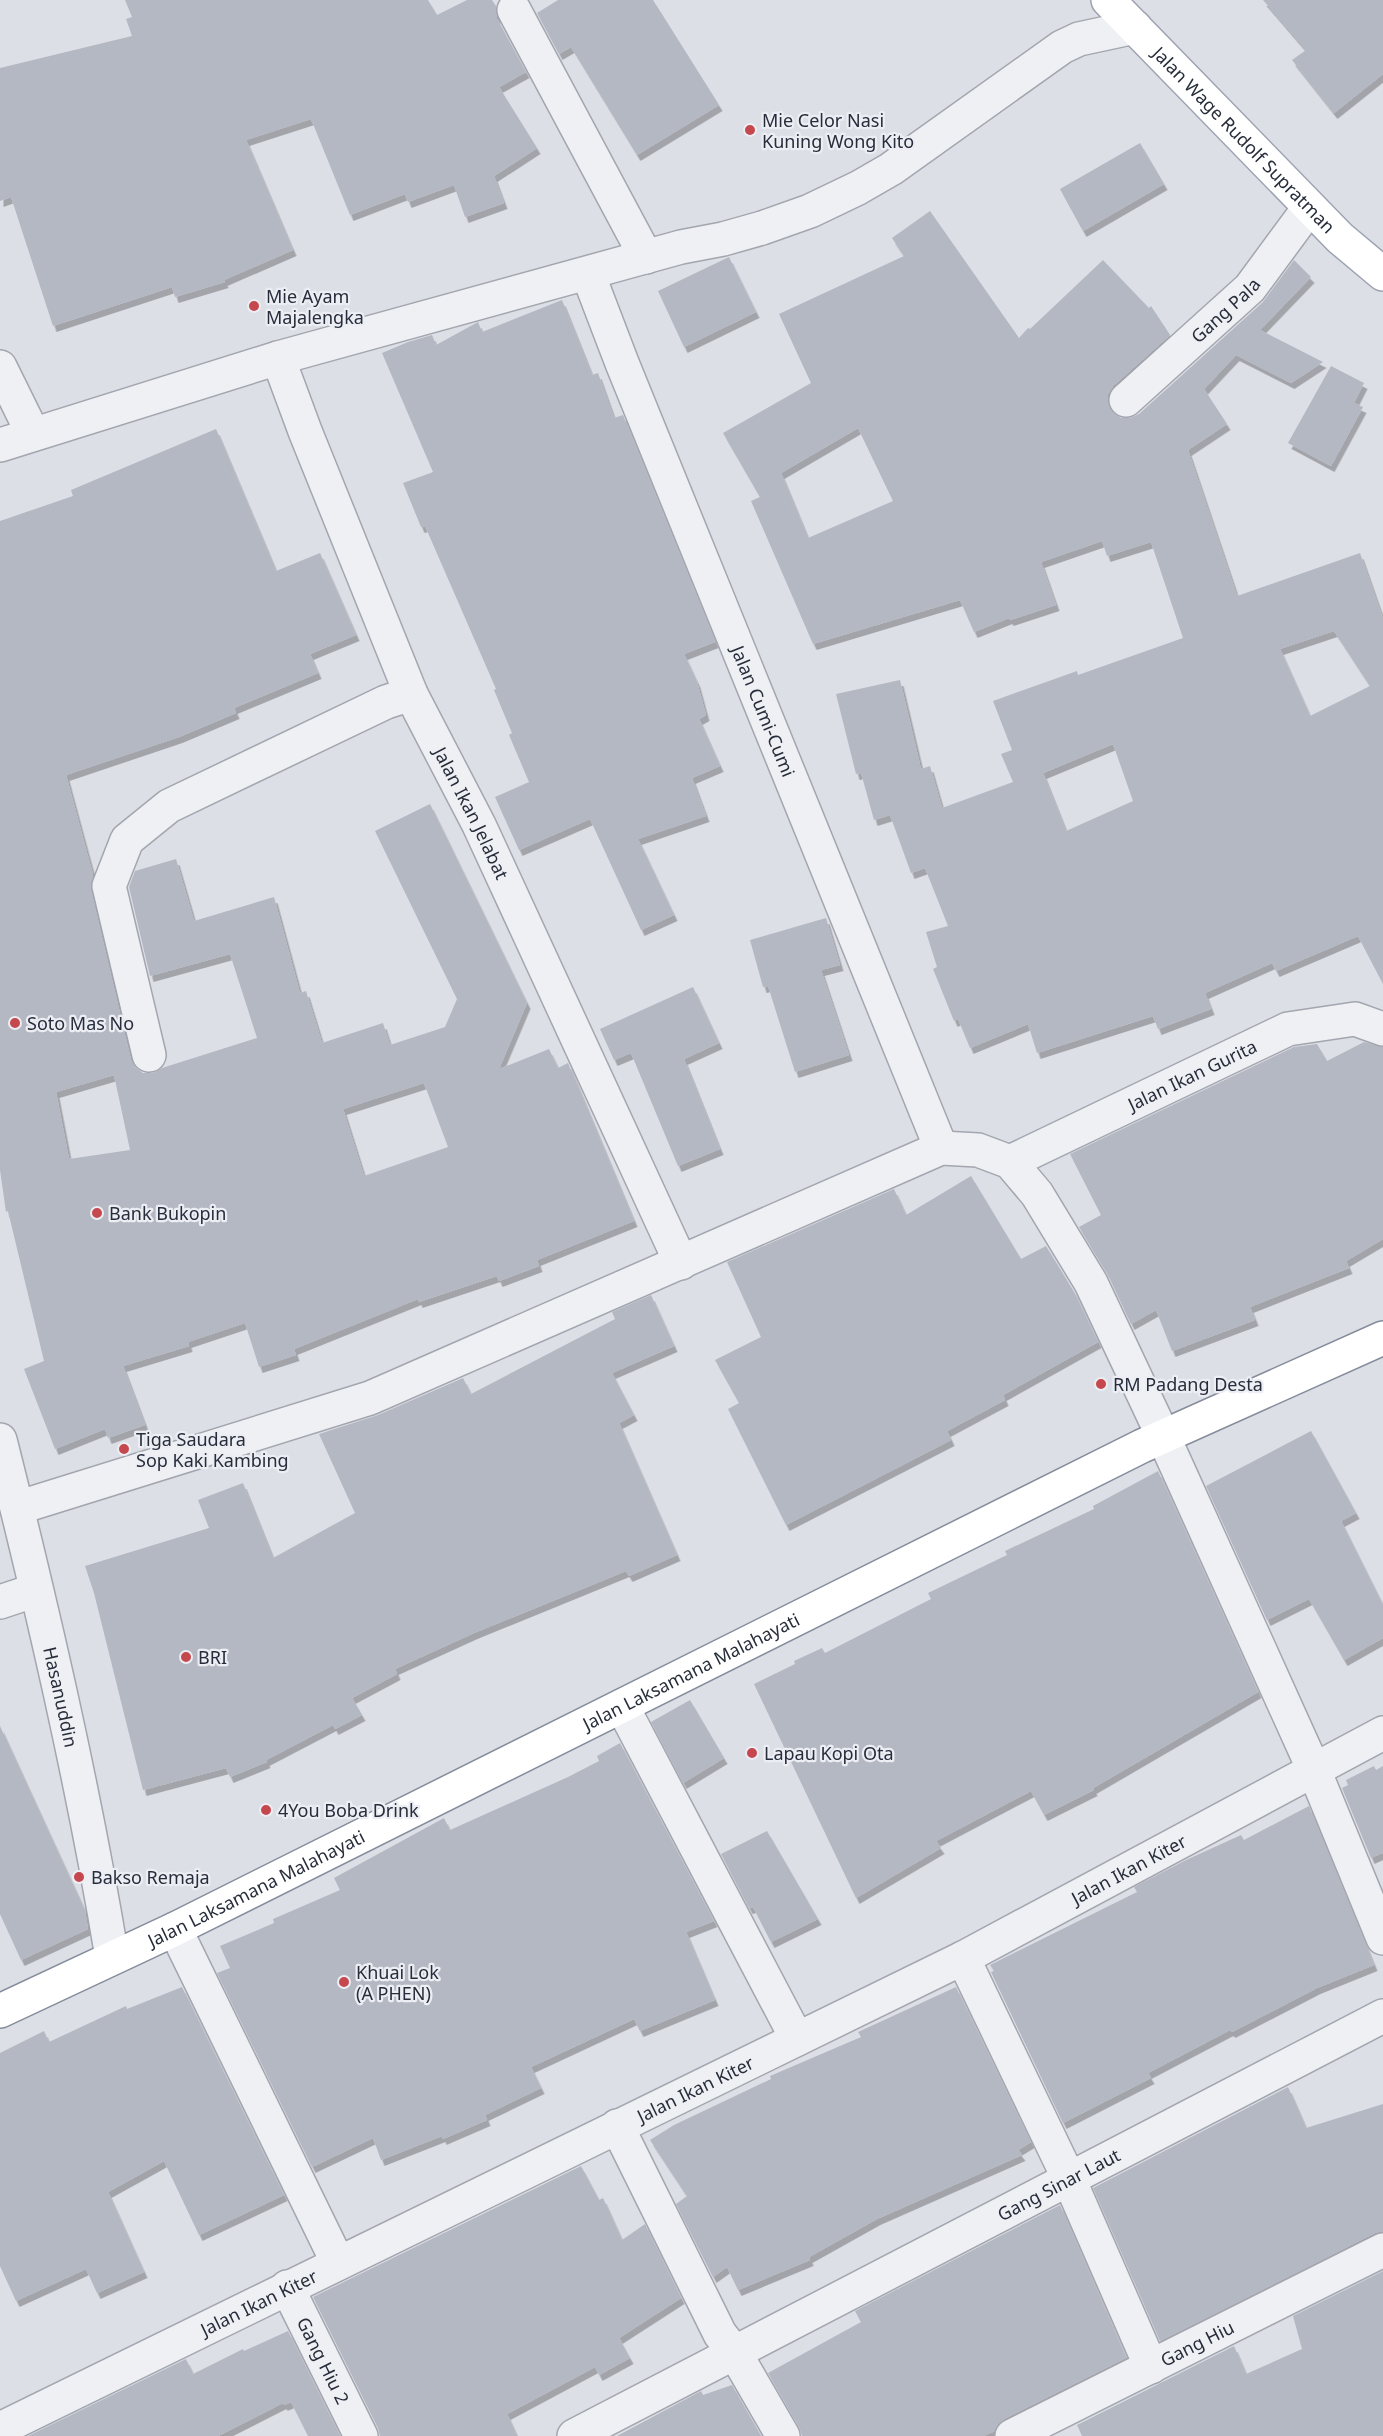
<svg xmlns="http://www.w3.org/2000/svg" width="1383" height="2436" font-family="'Noto Sans',sans-serif">
<defs>
<filter id="shadow"><feDropShadow dx="3.5" dy="6" stdDeviation="0" flood-color="#0004"/></filter>
</defs>
<rect width="100%" height="100%" fill="#dddfe6"/>
<g fill="#b4b8c2" fill-rule="evenodd" filter="url(#shadow)">
<path d="M 125,0 L 428,0 L 437,15 L 467,0 L 492,0 L 496,6 L 497,19 L 526,72 L 499,87 L 537,148 L 494,176 L 504,203 L 465,217 L 454,185 L 408,202 L 405,194 L 350,215 L 311,119 L 246,140 L 293,250 L 224,280 L 225,282 L 175,297 L 172,287 L 53,326 L 11,197 L 0,201 L 0,68 L 132,36 L 126,19 L 132,17 Z"/>
<path d="M 558,0 L 653,0 L 719,105 L 637,155 L 571,47 L 559,54 L 537,13 Z"/>
<path d="M 1263,0 L 1383,0 L 1383,74 L 1334,113 L 1292,60 L 1306,50 Z"/>
<path d="M 1140,143 L 1164,184 L 1083,231 L 1060,189 Z"/>
<path d="M 930,211 L 1019,338 L 1028,328 L 1030,329 L 1103,260 L 1149,308 L 1151,306 L 1170,335 L 1113,386 L 1108,394 L 1108,403 L 1112,412 L 1121,418 L 1130,418 L 1139,414 L 1263,302 L 1294,260 L 1311,277 L 1260,330 L 1323,362 L 1291,383 L 1236,355 L 1204,389 L 1227,424 L 1188,450 L 1237,596 L 1360,553 L 1383,619 L 1383,984 L 1358,936 L 1276,971 L 1272,963 L 1205,993 L 1211,1009 L 1158,1029 L 1153,1016 L 1037,1053 L 1028,1024 L 970,1048 L 958,1019 L 954,1021 L 933,969 L 937,967 L 926,932 L 948,926 L 925,868 L 911,873 L 890,815 L 874,820 L 861,773 L 856,774 L 836,694 L 900,680 L 921,769 L 930,766 L 942,808 L 1013,782 L 1001,754 L 1012,750 L 993,701 L 1077,671 L 1078,675 L 1183,638 L 1151,542 L 1107,556 L 1102,541 L 1041,562 L 1056,605 L 1010,620 L 1009,618 L 974,632 L 960,600 L 813,644 L 751,501 L 760,497 L 723,433 L 811,383 L 779,314 L 904,256 L 892,238 ZM 858,428 L 893,501 L 808,538 L 781,473 ZM 1334,631 L 1370,686 L 1310,716 L 1280,649 ZM 1113,744 L 1133,801 L 1066,831 L 1043,773 Z"/>
<path d="M 729,257 L 756,312 L 684,347 L 658,291 Z"/>
<path d="M 562,300 L 592,375 L 598,373 L 614,418 L 623,415 L 715,642 L 684,654 L 697,682 L 706,715 L 699,719 L 720,766 L 692,778 L 706,816 L 638,839 L 674,915 L 641,930 L 590,819 L 519,850 L 495,797 L 529,782 L 509,735 L 512,733 L 494,690 L 496,689 L 425,526 L 421,527 L 403,483 L 433,472 L 382,353 L 408,342 L 432,335 L 436,345 L 478,322 L 482,332 Z"/>
<path d="M 1331,366 L 1364,383 L 1354,403 L 1363,407 L 1331,466 L 1288,443 Z"/>
<path d="M 216,429 L 276,571 L 320,553 L 356,635 L 310,654 L 318,673 L 234,708 L 236,713 L 179,737 L 66,775 L 93,875 L 91,890 L 131,1060 L 136,1068 L 143,1073 L 153,1073 L 162,1068 L 257,1038 L 230,954 L 150,976 L 129,887 L 135,871 L 176,859 L 194,921 L 274,897 L 300,993 L 306,991 L 322,1043 L 383,1023 L 390,1045 L 445,1027 L 457,999 L 375,831 L 430,804 L 527,1003 L 499,1069 L 549,1049 L 558,1068 L 568,1063 L 634,1221 L 537,1260 L 539,1266 L 499,1281 L 497,1276 L 419,1302 L 418,1299 L 294,1349 L 296,1355 L 259,1367 L 245,1323 L 188,1342 L 189,1346 L 123,1366 L 145,1425 L 108,1438 L 105,1429 L 55,1449 L 24,1369 L 44,1361 L 8,1211 L 6,1212 L 0,1170 L 0,521 L 73,496 L 71,490 ZM 114,1075 L 130,1150 L 69,1159 L 56,1092 ZM 424,1083 L 448,1147 L 364,1176 L 343,1109 Z"/>
<path d="M 826,918 L 840,965 L 821,970 L 849,1055 L 795,1072 L 768,986 L 763,987 L 750,940 Z"/>
<path d="M 693,987 L 719,1043 L 684,1059 L 720,1149 L 678,1166 L 631,1053 L 614,1060 L 600,1029 Z"/>
<path d="M 1364,1042 L 1383,1047 L 1383,1239 L 1346,1261 L 1349,1268 L 1250,1307 L 1255,1320 L 1172,1351 L 1156,1310 L 1131,1324 L 1108,1275 L 1079,1227 L 1101,1215 L 1070,1154 L 1294,1047 L 1317,1044 L 1327,1061 Z"/>
<path d="M 971,1176 L 1021,1259 L 1046,1246 L 1074,1292 L 1098,1342 L 1003,1395 L 1005,1400 L 947,1431 L 951,1440 L 786,1525 L 728,1409 L 739,1403 L 715,1360 L 761,1337 L 727,1262 L 894,1189 L 906,1215 Z"/>
<path d="M 651,1295 L 674,1346 L 612,1373 L 634,1415 L 619,1423 L 677,1555 L 629,1576 L 626,1571 L 474,1633 L 395,1669 L 397,1674 L 352,1698 L 362,1715 L 335,1729 L 333,1725 L 266,1760 L 267,1762 L 230,1777 L 226,1768 L 143,1790 L 94,1593 L 85,1566 L 209,1528 L 198,1500 L 243,1483 L 273,1558 L 355,1513 L 319,1434 L 378,1415 L 463,1378 L 471,1394 L 615,1319 L 612,1312 Z"/>
<path d="M 1311,1431 L 1356,1513 L 1341,1521 L 1383,1605 L 1383,1638 L 1344,1660 L 1309,1599 L 1267,1620 L 1206,1486 Z"/>
<path d="M 1158,1471 L 1258,1692 L 1093,1788 L 1094,1790 L 1044,1815 L 1031,1791 L 936,1841 L 941,1848 L 856,1898 L 754,1684 L 795,1664 L 794,1661 L 822,1648 L 825,1653 L 931,1599 L 928,1593 L 1007,1555 L 1005,1551 L 1094,1509 L 1093,1506 Z"/>
<path d="M 690,1700 L 724,1758 L 683,1783 L 651,1722 Z"/>
<path d="M 0,1726 L 85,1911 L 88,1929 L 21,1960 L 0,1914 Z"/>
<path d="M 620,1743 L 714,1921 L 686,1932 L 715,2000 L 640,2031 L 634,2019 L 531,2067 L 541,2088 L 485,2115 L 487,2120 L 443,2139 L 442,2136 L 381,2160 L 373,2138 L 312,2167 L 217,1973 L 230,1968 L 220,1946 L 274,1923 L 273,1919 L 340,1890 L 334,1878 L 444,1818 L 450,1830 L 568,1777 L 599,1761 L 597,1756 Z"/>
<path d="M 1374,1766 L 1376,1770 L 1383,1766 L 1383,1854 L 1382,1853 L 1371,1858 L 1342,1788 L 1348,1785 L 1346,1780 Z"/>
<path d="M 1309,1806 L 1374,1965 L 1317,1988 L 1232,2032 L 1230,2030 L 1148,2073 L 1151,2078 L 1063,2123 L 991,1972 L 994,1971 L 990,1965 L 1137,1892 L 1134,1887 L 1186,1860 L 1241,1835 L 1244,1840 Z"/>
<path d="M 767,1831 L 818,1919 L 771,1942 L 753,1907 L 749,1908 L 721,1854 Z"/>
<path d="M 182,1987 L 284,2195 L 199,2235 L 164,2161 L 108,2192 L 144,2272 L 97,2293 L 86,2269 L 16,2301 L 0,2266 L 0,2053 L 44,2031 L 49,2042 L 126,2006 L 127,2009 Z"/>
<path d="M 956,1987 L 1031,2142 L 1018,2150 L 1022,2155 L 877,2219 L 809,2257 L 810,2260 L 738,2290 L 727,2267 L 713,2277 L 676,2204 L 687,2196 L 650,2140 L 674,2125 L 771,2079 L 770,2076 L 861,2037 L 858,2032 Z"/>
<path d="M 1288,2087 L 1306,2128 L 1383,2104 L 1383,2231 L 1375,2233 L 1160,2341 L 1093,2188 Z"/>
<path d="M 581,2166 L 599,2200 L 603,2198 L 622,2240 L 645,2224 L 681,2298 L 619,2338 L 630,2358 L 599,2375 L 595,2367 L 507,2414 L 517,2436 L 380,2436 L 378,2428 L 313,2297 Z"/>
<path d="M 1060,2205 L 1126,2358 L 1004,2419 L 995,2431 L 983,2436 L 802,2436 L 799,2427 L 768,2373 L 861,2322 L 855,2311 Z"/>
<path d="M 1383,2271 L 1383,2436 L 1082,2436 L 1077,2425 L 1234,2346 L 1246,2374 L 1302,2349 L 1293,2316 Z"/>
<path d="M 288,2331 L 340,2436 L 308,2436 L 291,2402 L 284,2405 L 283,2403 L 218,2436 L 28,2436 L 186,2359 L 193,2374 L 243,2349 L 244,2351 Z"/>
<path d="M 732,2385 L 761,2436 L 617,2436 L 701,2391 L 703,2395 Z"/>
</g>
<g fill="none" stroke-linecap="round" stroke-linejoin="round">
<defs>
<g id="minor">
<path d="M 514,10 L 646,257"/>
<path id="s1" d="M 588,274 L 622,363 L 941,1148"/>
<path id="s2" d="M 278,358 L 305,431 L 411,694 L 479,825 L 681,1263"/>
<path d="M 0,367 L 33,434"/>
<path id="s3" d="M 1126,400 L 1250,288 L 1309,208"/>
<path d="M 0,445 L 278,358 L 681,247 L 723,239 L 762,228 L 810,211 L 858,188 L 891,169 L 1062,47 L 1079,39 L 1135,27"/>
<path d="M 149,1055 L 109,886 L 127,840 L 169,806 L 386,702 L 411,694"/>
<path id="s4" d="M 1010,1162 L 1288,1029 L 1355,1019 L 1383,1029"/>
<path id="s5" d="M 0,1440 C 43,1611 83,1783 112,1957"/>
<path d="M 17,1508 L 370,1398 L 941,1148 L 978,1150 L 1010,1162 L 1037,1194 L 1091,1283 L 1163,1436 L 1314,1770 L 1383,1938"/>
<path d="M 0,1602 L 36,1590"/>
<path d="M 622,1706 L 797,2039"/>
<path d="M 175,1929 L 338,2263"/>
<path d="M 963,1958 L 1069,2179 L 1151,2367"/>
<path d="M 617,2126 L 720,2334 L 735,2353 L 783,2436"/>
<path id="s6" d="M 287,2287 L 361,2436"/>
<path id="s7" d="M 0,2429 L 963,1958 L 1383,1733"/>
<path id="s8" d="M 574,2436 L 1383,2016"/>
<path id="s9" d="M 1012,2436 L 1383,2250"/>
</g>
<g id="major">
<path id="s10" d="M 1108,0 L 1340,238 L 1383,274"/>
</g>
<g id="highway">
<path id="s11" d="M 0,2011 L 175,1929 L 1142,1446 L 1383,1338"/>
</g>
</defs>
<use href="#minor" stroke="#a3a6af" stroke-width="36"/>
<use href="#major" stroke="#9da3b1" stroke-width="36"/>
<use href="#highway" stroke="#858c9b" stroke-width="36"/>
<use href="#minor" stroke="#eff0f4" stroke-width="33"/>
<use href="#major" stroke="#fff" stroke-width="33"/>
<use href="#highway" stroke="#fff" stroke-width="33"/>
</g>
<g fill="#c5484e" stroke="#eceef4" stroke-width="2">
<circle cx="750" cy="130" r="6"/>
<circle cx="254" cy="306" r="6"/>
<circle cx="15" cy="1023" r="6"/>
<circle cx="97" cy="1213" r="6"/>
<circle cx="1101" cy="1384" r="6"/>
<circle cx="124" cy="1449" r="6"/>
<circle cx="186" cy="1657" r="6"/>
<circle cx="752" cy="1753" r="6"/>
<circle cx="266" cy="1810" r="6"/>
<circle cx="79" cy="1877" r="6"/>
<circle cx="344" cy="1982" r="6"/>
</g>
<g text-anchor="middle" dominant-baseline="central" stroke-width="4.5" stroke-linejoin="round" paint-order="stroke">
<g font-size="18" fill="#272d3b" stroke="#eceef4" text-anchor="start">
<text x="762" y="120">Mie Celor Nasi<tspan x="762" dy="21">Kuning Wong Kito</tspan></text>
<text x="266" y="296">Mie Ayam<tspan x="266" dy="21">Majalengka</tspan></text>
<text x="27" y="1023">Soto Mas No</text>
<text x="109" y="1213">Bank Bukopin</text>
<text x="1113" y="1384">RM Padang Desta</text>
<text x="136" y="1439">Tiga Saudara<tspan x="136" dy="21">Sop Kaki Kambing</tspan></text>
<text x="198" y="1657">BRI</text>
<text x="764" y="1753">Lapau Kopi Ota</text>
<text x="278" y="1810">4You Boba Drink</text>
<text x="91" y="1877">Bakso Remaja</text>
<text x="356" y="1972">Khuai Lok<tspan x="356" dy="21">(A PHEN)</tspan></text>
</g>
<g font-size="18" fill="#272d3b" stroke="#eceef4">
<text stroke="none"><textPath href="#s10" startOffset="195">Jalan Wage Rudolf Supratman</textPath></text>
<text stroke="none"><textPath href="#s3" startOffset="134">Gang Pala</textPath></text>
<text stroke="none"><textPath href="#s1" startOffset="471">Jalan Cumi-Cumi</textPath></text>
<text stroke="none"><textPath href="#s2" startOffset="495">Jalan Ikan Jelabat</textPath></text>
<text stroke="none"><textPath href="#s4" startOffset="202">Jalan Ikan Gurita</textPath></text>
<text stroke="none"><textPath href="#s11" startOffset="770">Jalan Laksamana Malahayati</textPath></text>
<text stroke="none"><textPath href="#s5" startOffset="264">Hasanuddin</textPath></text>
<text stroke="none"><textPath href="#s7" startOffset="1260">Jalan Ikan Kiter</textPath></text>
<text stroke="none"><textPath href="#s11" startOffset="284">Jalan Laksamana Malahayati</textPath></text>
<text stroke="none"><textPath href="#s7" startOffset="774">Jalan Ikan Kiter</textPath></text>
<text stroke="none"><textPath href="#s8" startOffset="546">Gang Sinar Laut</textPath></text>
<text stroke="none"><textPath href="#s7" startOffset="288">Jalan Ikan Kiter</textPath></text>
<text stroke="none"><textPath href="#s9" startOffset="207">Gang Hiu</textPath></text>
<text stroke="none"><textPath href="#s6" startOffset="82">Gang Hiu 2</textPath></text>
</g>
</g>
</svg>
